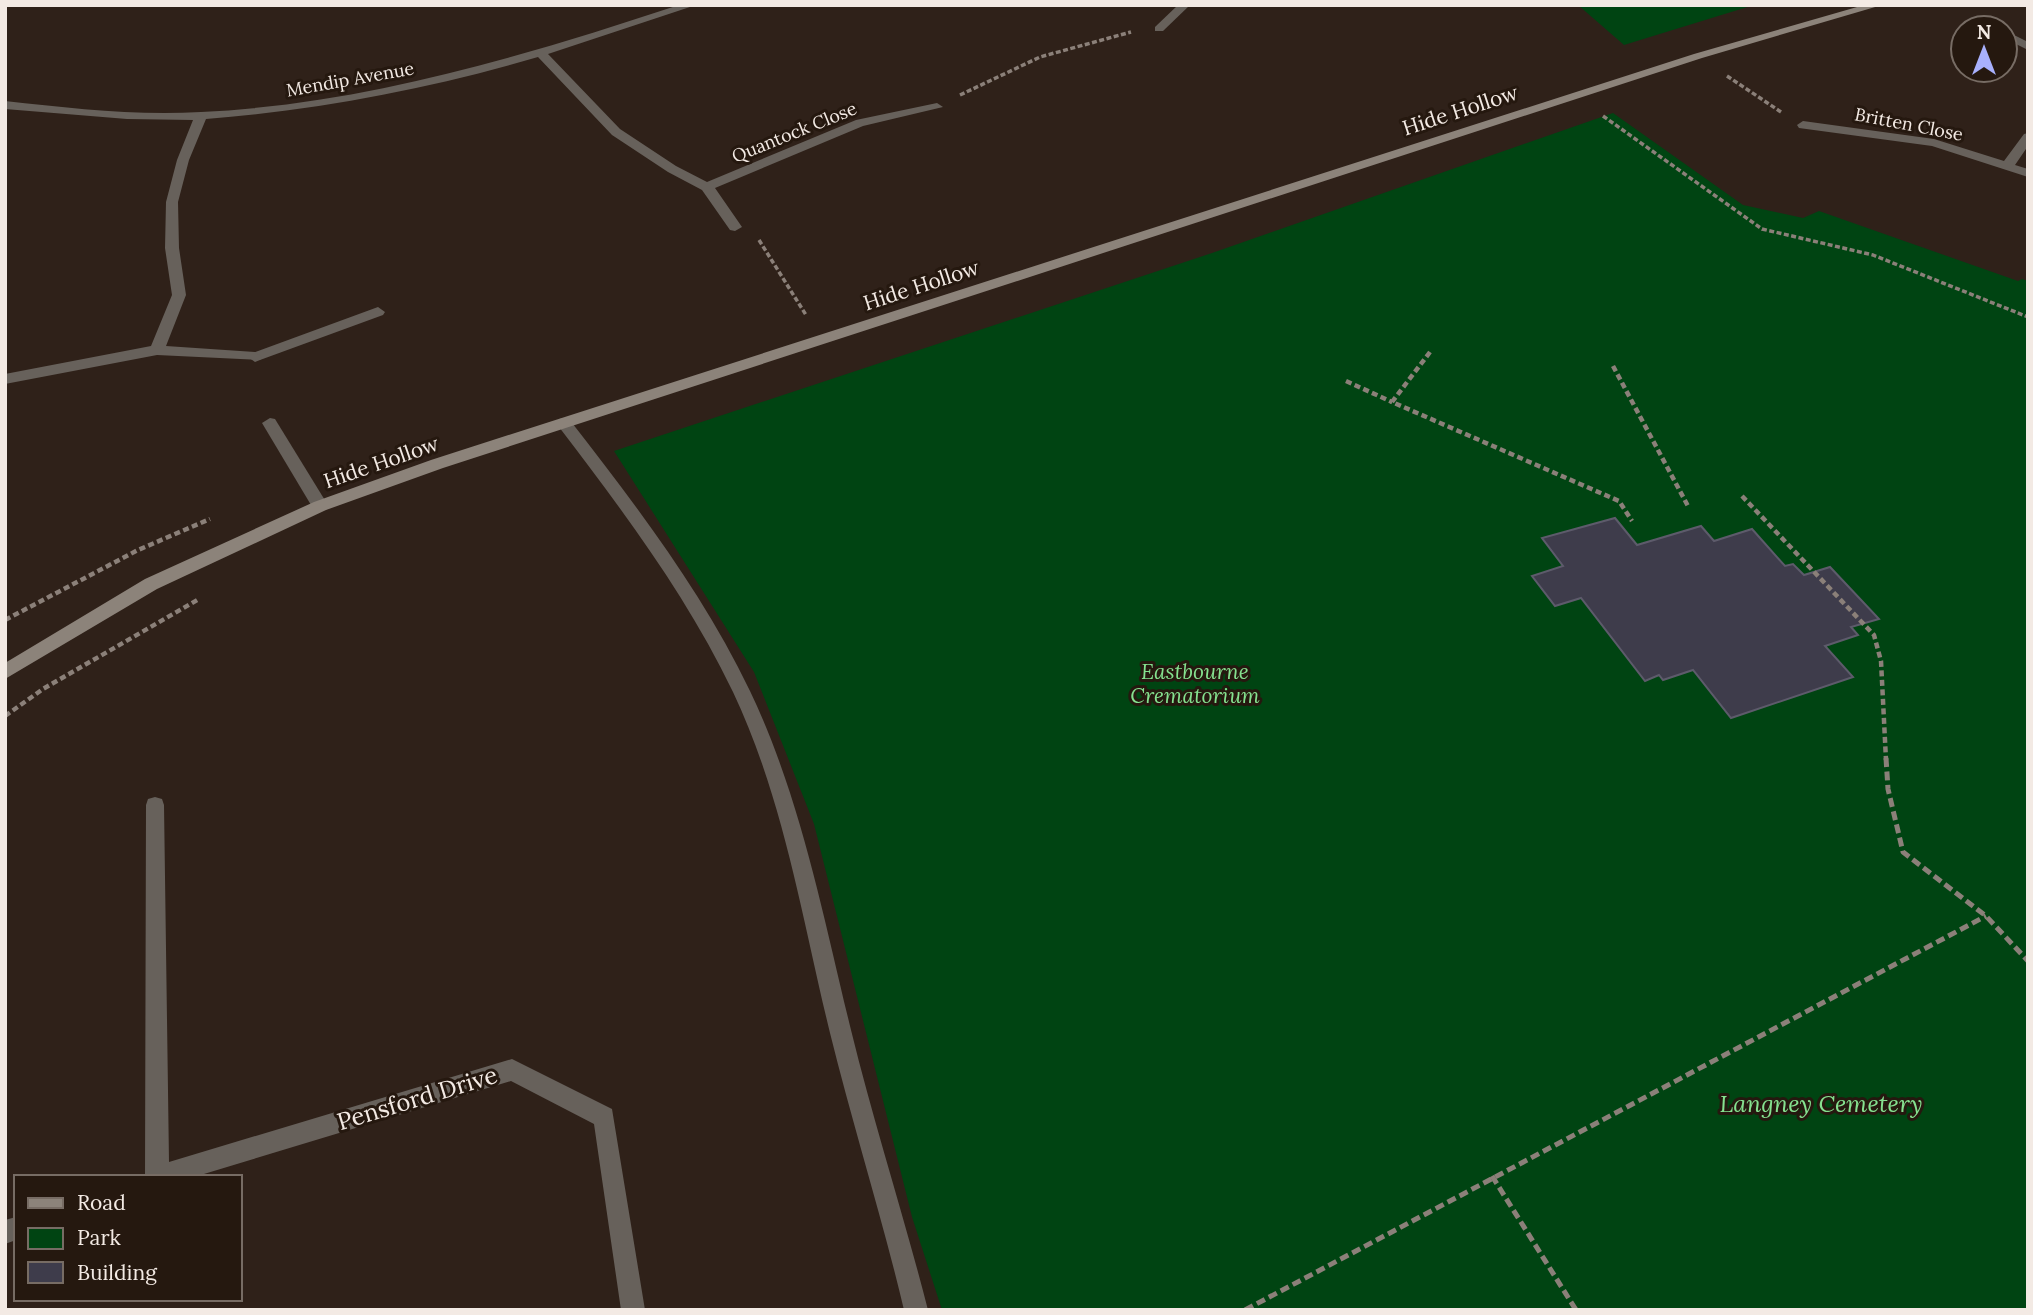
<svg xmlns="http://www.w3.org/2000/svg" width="2033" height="1315" font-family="Lora,serif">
<rect width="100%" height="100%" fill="#2f2119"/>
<g fill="#004412">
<path d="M 1578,5 L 1754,5 L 1624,45 Z"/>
<path d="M 1613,113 L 1743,205 L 1803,218 L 1819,211 L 2018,281 L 2022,279 L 2028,281 L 2028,1310 L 942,1310 L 912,1217 L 814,824 L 754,672 L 614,451 L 1212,253 Z"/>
</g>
<path fill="#3e3c4b" stroke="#5d5b6b" stroke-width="2" d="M 1615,518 L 1637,545 L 1701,526 L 1714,541 L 1752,529 L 1785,566 L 1793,564 L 1804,575 L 1830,567 L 1879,619 L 1851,627 L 1858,635 L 1825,646 L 1853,677 L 1731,718 L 1693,670 L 1663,680 L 1659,675 L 1645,681 L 1581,598 L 1555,606 L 1532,576 L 1563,566 L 1542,538 Z"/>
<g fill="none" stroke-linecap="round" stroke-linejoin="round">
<g stroke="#8b8079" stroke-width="3.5" stroke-dasharray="5 2.5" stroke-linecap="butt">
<path d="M 1727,76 L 1781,112"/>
<path d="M 960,95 L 1040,57 L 1131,32"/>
<path d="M 1603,116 L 1762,229 L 1873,255 L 2028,317"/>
<path d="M 759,240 L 806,315"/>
</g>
<g stroke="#8b8079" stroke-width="4.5" stroke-dasharray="6 3.5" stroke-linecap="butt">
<path d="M 1430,352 L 1392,402 L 1619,501 L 1632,521"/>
<path d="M 1613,366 L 1689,508"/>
<path d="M 1346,381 L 1392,402"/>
<path d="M 1742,496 L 1874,635 L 1881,661 L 1886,760"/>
<path d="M 5,620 L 138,550 L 210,519"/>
<path d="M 5,716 L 43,689 L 199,599"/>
</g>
<g stroke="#8b8079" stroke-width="5" stroke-dasharray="9 4.5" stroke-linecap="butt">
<path d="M 1886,758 L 1888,789 L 1903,852 L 1986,916 L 2028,961"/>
<path d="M 1492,1176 L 1576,1310"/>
<path d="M 1245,1310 L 1986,916"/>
</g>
<g fill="#67615b" fill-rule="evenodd">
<path d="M 2008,36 L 2016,36 L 2028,42 L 2028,50 L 2008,40 Z"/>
<path d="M 378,307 L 385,312 L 383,315 L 260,360 L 255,362 L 248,357 L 250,354 Z"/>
<path d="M 270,418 L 275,419 L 326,502 L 328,506 L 326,510 L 314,510 L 262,423 Z"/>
<path d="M 564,418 L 569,419 C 636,505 703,593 750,691 C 801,798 823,916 851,1030 C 874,1124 904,1216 928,1310 L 904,1310 C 882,1217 853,1126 830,1033 C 802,918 784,800 733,692 C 687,596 623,511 559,427 L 556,423 L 559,419 Z"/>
</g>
<g fill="#67615b" fill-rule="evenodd">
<path d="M 679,5 L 696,5 L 548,54 L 620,129 L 676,166 L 707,182 L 856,120 L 937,103 L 943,107 L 863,126 L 715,188 L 742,227 L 735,231 L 730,230 L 702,190 L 668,172 L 612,135 L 538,57 C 429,89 319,110 206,119 L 189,160 L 178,202 L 179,248 L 186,295 L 166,346 L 255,352 L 262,357 L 260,360 L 157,355 L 5,384 L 5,374 L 151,346 L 172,295 L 165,248 L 166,202 L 177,160 L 193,120 L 127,119 L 5,109 L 5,101 C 70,108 135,116 201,112 C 366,104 524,56 679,5 Z"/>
<path d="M 1178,5 L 1190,5 L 1163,31 L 1155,31 L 1155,27 Z"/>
<path d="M 1803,121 L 1934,139 L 2004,161 L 2024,134 L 2028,133 L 2028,146 L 2015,165 L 2028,169 L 2028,177 L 1932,146 L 1799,128 L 1797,125 Z"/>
<path d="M 155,797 L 162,799 L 164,805 L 169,1162 L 512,1059 L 612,1109 L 645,1310 L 621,1310 L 594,1124 L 511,1081 L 194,1177 L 145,1177 L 146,805 L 148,799 Z"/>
<path d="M 16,1217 L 16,1240 L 5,1244 L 5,1220 Z"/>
</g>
<path fill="#8c837a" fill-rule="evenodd" d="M 1864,5 L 1882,5 L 1702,58 L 443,468 L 326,510 L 157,589 L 5,679 L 5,663 L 145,579 L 314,502 L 431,460 L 1694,54 Z"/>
</g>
<g text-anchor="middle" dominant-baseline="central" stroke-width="6" stroke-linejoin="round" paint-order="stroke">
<g font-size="18" fill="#f3eae4" stroke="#25180f">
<text transform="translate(350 79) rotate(-10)">Mendip Avenue</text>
<text transform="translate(1909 124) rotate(11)">Britten Close</text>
<text transform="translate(794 132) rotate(-22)">Quantock Close</text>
</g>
<g font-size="21" fill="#f3eae4" stroke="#25180f">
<text transform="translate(1460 110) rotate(-18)">Hide Hollow</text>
<text transform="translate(921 285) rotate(-18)">Hide Hollow</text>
<text transform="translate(381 462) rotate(-19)">Hide Hollow</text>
</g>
<g font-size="21" font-style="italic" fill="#85e18f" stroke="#25180f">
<text x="1195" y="671">Eastbourne<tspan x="1195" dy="24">Crematorium</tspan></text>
</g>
<g font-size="24" fill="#f3eae4" stroke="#25180f">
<text transform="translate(417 1098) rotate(-17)">Pensford Drive</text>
</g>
<g font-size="24" font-style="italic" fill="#85e18f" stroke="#25180f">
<text x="1821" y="1103">Langney Cemetery</text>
</g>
</g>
<rect width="2033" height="1315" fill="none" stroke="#f3eae4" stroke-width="14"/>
<rect x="14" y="1175" width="228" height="126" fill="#25180f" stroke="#776c64" stroke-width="2"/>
<rect x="28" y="1198" width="35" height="10" fill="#8c837a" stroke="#776c64" stroke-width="2"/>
<text x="77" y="1210" font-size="21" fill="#f3eae4">Road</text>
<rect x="28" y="1228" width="35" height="21" fill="#004412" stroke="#776c64" stroke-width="2"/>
<text x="77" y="1245" font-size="21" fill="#f3eae4">Park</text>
<rect x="28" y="1262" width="35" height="21" fill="#3e3c4b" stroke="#776c64" stroke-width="2"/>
<text x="77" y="1280" font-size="21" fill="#f3eae4">Building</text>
<g transform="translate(1984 49)"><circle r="33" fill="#25180f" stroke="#776c64" stroke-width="2"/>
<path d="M0-5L12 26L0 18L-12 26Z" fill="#a8b0fc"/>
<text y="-10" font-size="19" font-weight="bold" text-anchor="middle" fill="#f3eae4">N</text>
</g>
</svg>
